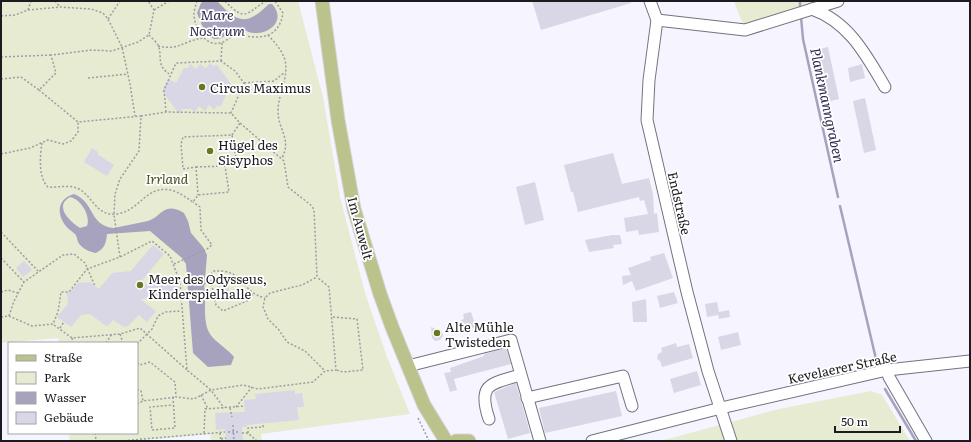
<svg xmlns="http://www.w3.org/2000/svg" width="971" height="442" font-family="Literata,serif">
<rect width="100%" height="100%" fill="#f6f4ff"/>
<g fill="#e6ebd1">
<path d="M 1,1 L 298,1 L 323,97 L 340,197 L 365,293 L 387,357 L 410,414 L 261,434 L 262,441 L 211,441 L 210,434 L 131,441 L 70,441 L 69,433 L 137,433 L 137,343 L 59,343 L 58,338 L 1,343 Z"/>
<path d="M 734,1 L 838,1 L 745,30 Z"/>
<path d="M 871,391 L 882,395 L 910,441 L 734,441 L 731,422 L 779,409 Z"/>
<path d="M 720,425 L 726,441 L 660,441 Z"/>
</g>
<g fill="#a7a2be" fill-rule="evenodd">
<path d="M 204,1 L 217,1 C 227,11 239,26 254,16 C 260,13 264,8 269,4 L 272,4 C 286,19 271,34 254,33 C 249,33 244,29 239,29 C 231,28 228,34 223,37 C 220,39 216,39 214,39 C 204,33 201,23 197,13 L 201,3 Z"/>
<path d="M 74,194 C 95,202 89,226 114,228 C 125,226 137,223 148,221 C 162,217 163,201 184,213 L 188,221 L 191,233 L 203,247 L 207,255 L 205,279 L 208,281 L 204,286 L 205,290 L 211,296 L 207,296 L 205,299 C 205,310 204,325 210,334 C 216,343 227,348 234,357 L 231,365 L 208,367 L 193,353 L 186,264 L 182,258 L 150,231 L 107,234 C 106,243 105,248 96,253 C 90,252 82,249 78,242 C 77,239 77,236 75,234 C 72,231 68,229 65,225 C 56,212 58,199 74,194 ZM 70,197 C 81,199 91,216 87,226 L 80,228 C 71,222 53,207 70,197 Z"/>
</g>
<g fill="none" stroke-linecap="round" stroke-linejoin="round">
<g stroke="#a7a2be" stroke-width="2.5">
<path d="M 800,1 L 800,6"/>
<path d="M 801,17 L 803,39 L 838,197"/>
<path d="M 840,206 L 876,359"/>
<path d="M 885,389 L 916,441"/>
</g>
</g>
<g fill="#d9d7e5">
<path d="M 532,1 L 631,1 L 631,3 L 541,30 Z"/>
<path d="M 828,47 L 839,99 L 822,103 L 811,51 Z"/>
<path d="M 210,63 L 213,66 L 217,65 L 231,84 L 221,106 L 217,106 L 214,110 L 209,105 L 205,111 L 199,106 L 195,112 L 191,109 L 182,109 L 179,114 L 162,91 L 168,79 L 176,83 L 184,68 L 188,68 L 190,64 L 196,69 L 200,64 L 206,68 Z"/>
<path d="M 862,64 L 865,78 L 850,82 L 848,68 Z"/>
<path d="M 865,98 L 876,150 L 864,153 L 853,101 Z"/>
<path d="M 92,148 L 98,152 L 97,154 L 114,165 L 107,176 L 84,162 Z"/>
<path d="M 613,153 L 622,184 L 649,178 L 653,194 L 654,214 L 657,213 L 659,232 L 639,235 L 638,230 L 626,232 L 624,218 L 648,214 L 644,200 L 640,201 L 639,197 L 578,212 L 573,192 L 571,192 L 564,165 Z"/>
<path d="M 535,182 L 544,220 L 525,225 L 516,187 Z"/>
<path d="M 612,235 L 620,235 L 622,244 L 613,245 L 614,248 L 589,252 L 585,240 Z"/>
<path d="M 153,245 L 164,254 L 139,284 L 178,281 L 180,295 L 140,299 L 156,311 L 147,322 L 139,315 L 128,326 L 124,327 L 113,320 L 109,325 L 106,326 L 90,314 L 81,315 L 71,327 L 57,317 L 68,304 L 67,292 L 70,292 L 78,283 L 90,282 L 99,289 L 112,273 L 131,271 Z"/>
<path d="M 664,253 L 673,278 L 636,291 L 632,281 L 623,285 L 622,276 L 631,275 L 628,268 L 651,260 L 650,257 Z"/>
<path d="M 24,261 L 32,270 L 23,277 L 16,268 Z"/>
<circle cx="223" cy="289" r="6"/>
<path d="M 674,292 L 678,303 L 660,308 L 657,296 Z"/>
<path d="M 646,299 L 647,322 L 633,322 L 632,302 Z"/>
<path d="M 717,302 L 719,312 L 729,310 L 730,317 L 719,319 L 718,315 L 707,317 L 705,304 Z"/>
<path d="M 471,312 L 476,327 L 465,331 L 461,320 L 464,319 L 463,314 Z"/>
<path d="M 431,327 L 442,331 L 443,336 L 440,340 L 435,341 L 432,338 Z"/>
<path d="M 738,332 L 741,345 L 721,350 L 718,337 Z"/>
<path d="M 676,343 L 677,347 L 689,344 L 693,358 L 662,367 L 660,361 L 657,359 L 658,354 L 662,352 L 661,348 Z"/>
<path d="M 506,348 L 511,364 L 454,379 L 457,390 L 450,392 L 444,373 L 451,372 L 450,368 L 484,356 L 484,354 Z"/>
<path d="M 697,371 L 701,385 L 674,393 L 670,379 Z"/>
<path d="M 516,383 L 530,433 L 508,439 L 494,392 Z"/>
<path d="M 295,390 L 295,394 L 302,393 L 304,407 L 297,407 L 299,420 L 247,425 L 247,427 L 242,427 L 243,441 L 226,441 L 225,429 L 216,430 L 215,413 L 245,412 L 244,400 L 256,399 L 255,394 Z"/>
<path d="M 616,391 L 622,416 L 545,433 L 539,408 Z"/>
</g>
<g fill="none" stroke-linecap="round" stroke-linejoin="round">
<defs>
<g id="minor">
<path d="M 650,1 L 657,20 L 649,80 L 647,120 L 687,292 L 708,371 L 731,441"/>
<path d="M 812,9 C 849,22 866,55 885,87"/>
<path d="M 657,20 L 745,30 L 838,1"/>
<path d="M 408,366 L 511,340 L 540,441"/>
<path d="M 887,370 L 889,377 L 926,441"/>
<path d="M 527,398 L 623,376 L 632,406"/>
<path d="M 489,419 C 477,383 491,384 520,375"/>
<path d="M 592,441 L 721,408 L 887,370 L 970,361"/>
</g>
<g id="major">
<path d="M 322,1 L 338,120 L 354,209 L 380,294 L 392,327 L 424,405 L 446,441"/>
<path d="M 456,441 L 469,441"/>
</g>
</defs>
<use href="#minor" stroke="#75727f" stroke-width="13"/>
<use href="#major" stroke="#d6d6d7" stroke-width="15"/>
<g stroke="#9d9ca4" stroke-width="1.5" stroke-dasharray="2 2" stroke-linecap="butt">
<path d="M 55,1 L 60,7"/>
<path d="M 197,1 C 196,5 194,10 194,14 C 194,27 205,47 220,43 C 226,42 231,36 237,34 C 259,40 279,39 283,13 L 275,1"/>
<path d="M 225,1 C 246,23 246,13 266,1"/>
<path d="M 28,10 L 31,1"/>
<path d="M 154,10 L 169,1"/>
<path d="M 1,16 L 15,15 L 28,10 L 60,7 L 91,9 L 103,13 L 108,19 L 122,47 L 130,84 L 135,116"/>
<path d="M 108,19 L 120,1"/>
<path d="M 149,35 C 152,38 156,42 158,45 C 163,56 155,66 171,75"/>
<path d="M 268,35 C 275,43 282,50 285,60 C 289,78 278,94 278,111 C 278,130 292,139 282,158"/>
<path d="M 158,46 C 179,51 183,41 203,38"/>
<path d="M 1,57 L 51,55"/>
<path d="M 221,61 L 222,43"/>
<path d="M 88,78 L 128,74"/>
<path d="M 1,79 L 21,77 L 39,90 L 56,73 L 51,55 L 91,50 L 112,51 L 138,42 L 149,35 L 154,10 L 148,1"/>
<path d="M 244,83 L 274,81 L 285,72"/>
<path d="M 39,90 L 78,122 L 141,116 L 139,151 L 120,179 L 115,194 L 114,215 L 120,257"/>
<path d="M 166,112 L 164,90 L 176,63 L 221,61 L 235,71 L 244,83 L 231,113"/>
<path d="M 141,116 L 166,112 L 231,113 L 240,123 L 284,161 L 288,187 L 312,206 L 314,210 L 317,277 L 302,285 L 270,293 L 265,298 L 263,307 L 268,319 L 279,330 L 287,342 L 305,351 L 325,371"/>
<path d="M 232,135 L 240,123"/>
<path d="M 42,143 C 40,156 38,177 48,187 C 58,188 69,184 79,189 C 92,196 97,216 115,214 C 140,213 146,182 174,191 C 180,193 187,198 193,202 L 198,195 L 229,192 L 225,166 L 237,164 L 232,135 L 183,137 L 181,144 L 183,169 L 196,167 L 198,195"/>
<path d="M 1,154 L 30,148 L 48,140 L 63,144 L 71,141 L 78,132 L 78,122"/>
<path d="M 196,167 L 225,166"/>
<path d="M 1,232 L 38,271"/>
<path d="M 1,258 L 24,282"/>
<path d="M 174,264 L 207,249 L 212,245 L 201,230 L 200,207 L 193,202"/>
<path d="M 1,292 L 8,290 L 18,293"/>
<path d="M 253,294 L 247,301 L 223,311 L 216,305 L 210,276 L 213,271 C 246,269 240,292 265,298"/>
<path d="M 9,316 L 14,301 L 24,282 L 63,255 L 74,254 L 85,263 L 95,286"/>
<path d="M 1,317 L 9,316 L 32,326 L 53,324 L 58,312 L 61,292 L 69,292 L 87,269 L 120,257 L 152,241 L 170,256 L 180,282 L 187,370 L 211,390 L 224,408"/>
<path d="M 333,317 L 357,319 L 363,370 L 343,372 L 336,370"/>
<path d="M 54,325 L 72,338 L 120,334 L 140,328 L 187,370"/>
<path d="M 60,328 L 64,322"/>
<path d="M 120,334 L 122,340 L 121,343"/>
<path d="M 72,338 L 73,343"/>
<path d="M 106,343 L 112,334"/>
<path d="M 137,344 L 152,329 L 158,316 L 165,312 L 181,311"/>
<path d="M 137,363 L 140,365 L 150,362 L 175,382 L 176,397 L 194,399 L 211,390 L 243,385 L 258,389 L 313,382 L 325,371 L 336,370 L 329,287 L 317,277"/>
<path d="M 137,389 L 141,391 L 143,401"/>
<path d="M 201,395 L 208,409"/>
<path d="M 173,397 L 175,428 L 152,430 L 150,407 L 173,405"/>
<path d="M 137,404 L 143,401 L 176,397"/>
<path d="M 236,407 L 252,387"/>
<path d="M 230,408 L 232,417"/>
<path d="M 418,418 L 429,441"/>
<path d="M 233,425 L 234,441"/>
<path d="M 228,432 L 239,432"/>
<path d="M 95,433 L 96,440"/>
<path d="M 204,433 L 205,409 L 245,406"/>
<path d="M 220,433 L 221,441"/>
<path d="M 242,433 L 248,433 L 257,441"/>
<path d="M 248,433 L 248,428 L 263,427 L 263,423"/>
<path d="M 221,439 L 226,438"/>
<path d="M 120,441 L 225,432"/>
</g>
<use href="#minor" stroke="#fff" stroke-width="11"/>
<use href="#major" stroke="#bbc28c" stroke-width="13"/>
</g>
<g fill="#6c7621" stroke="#fff" stroke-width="1.5">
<circle cx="202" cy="87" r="4"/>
<circle cx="210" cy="151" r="4"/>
<circle cx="140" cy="285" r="4"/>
<circle cx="437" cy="333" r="4"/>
</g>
<g text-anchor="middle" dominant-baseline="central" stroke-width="3.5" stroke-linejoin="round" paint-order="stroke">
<g font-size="13" fill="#1c1b20" stroke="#fff" text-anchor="start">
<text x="210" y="87">Circus Maximus</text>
<text x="218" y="144">Hügel des<tspan x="218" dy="15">Sisyphos</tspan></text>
<text x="148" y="278">Meer des Odysseus,<tspan x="148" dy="15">Kinderspielhalle</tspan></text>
<text x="445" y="326">Alte Mühle<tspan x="445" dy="15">Twisteden</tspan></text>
</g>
<g font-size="13" font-style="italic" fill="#474d1d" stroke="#fff">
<text x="167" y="178">Irrland</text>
</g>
<g font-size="13" fill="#1c1b20" stroke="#fff">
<text transform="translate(680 203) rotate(77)">Endstraße</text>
<text transform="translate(361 228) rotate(75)">Im Auwelt</text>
<text transform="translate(842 367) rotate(-12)">Kevelaerer Straße</text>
</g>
<g font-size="14" font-style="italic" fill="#352a52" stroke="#fff">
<text x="217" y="14">Mare<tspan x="217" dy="16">Nostrum</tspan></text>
<text transform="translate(828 105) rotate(78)">Plankmanngraben</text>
</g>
</g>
<rect width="971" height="442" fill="none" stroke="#1c1b20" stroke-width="4"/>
<rect x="8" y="342" width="130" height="92" fill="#ffffff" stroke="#a4a4a6"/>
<rect x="16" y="355" width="20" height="6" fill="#bbc28c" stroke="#a4a4a6"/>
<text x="44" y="362" font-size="12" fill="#1c1b20">Straße</text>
<rect x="16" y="372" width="20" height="12" fill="#e6ebd1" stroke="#a4a4a6"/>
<text x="44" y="382" font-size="12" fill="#1c1b20">Park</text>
<rect x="16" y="392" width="20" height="12" fill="#a7a2be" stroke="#a4a4a6"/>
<text x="44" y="402" font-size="12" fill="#1c1b20">Wasser</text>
<rect x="16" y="412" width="20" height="12" fill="#d9d7e5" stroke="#a4a4a6"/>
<text x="44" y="422" font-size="12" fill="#1c1b20">Gebäude</text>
<path d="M835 426v6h65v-6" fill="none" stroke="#1c1b20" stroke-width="2"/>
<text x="841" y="426" font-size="12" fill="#1c1b20" stroke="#ffffff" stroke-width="3" paint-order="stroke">50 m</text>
</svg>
